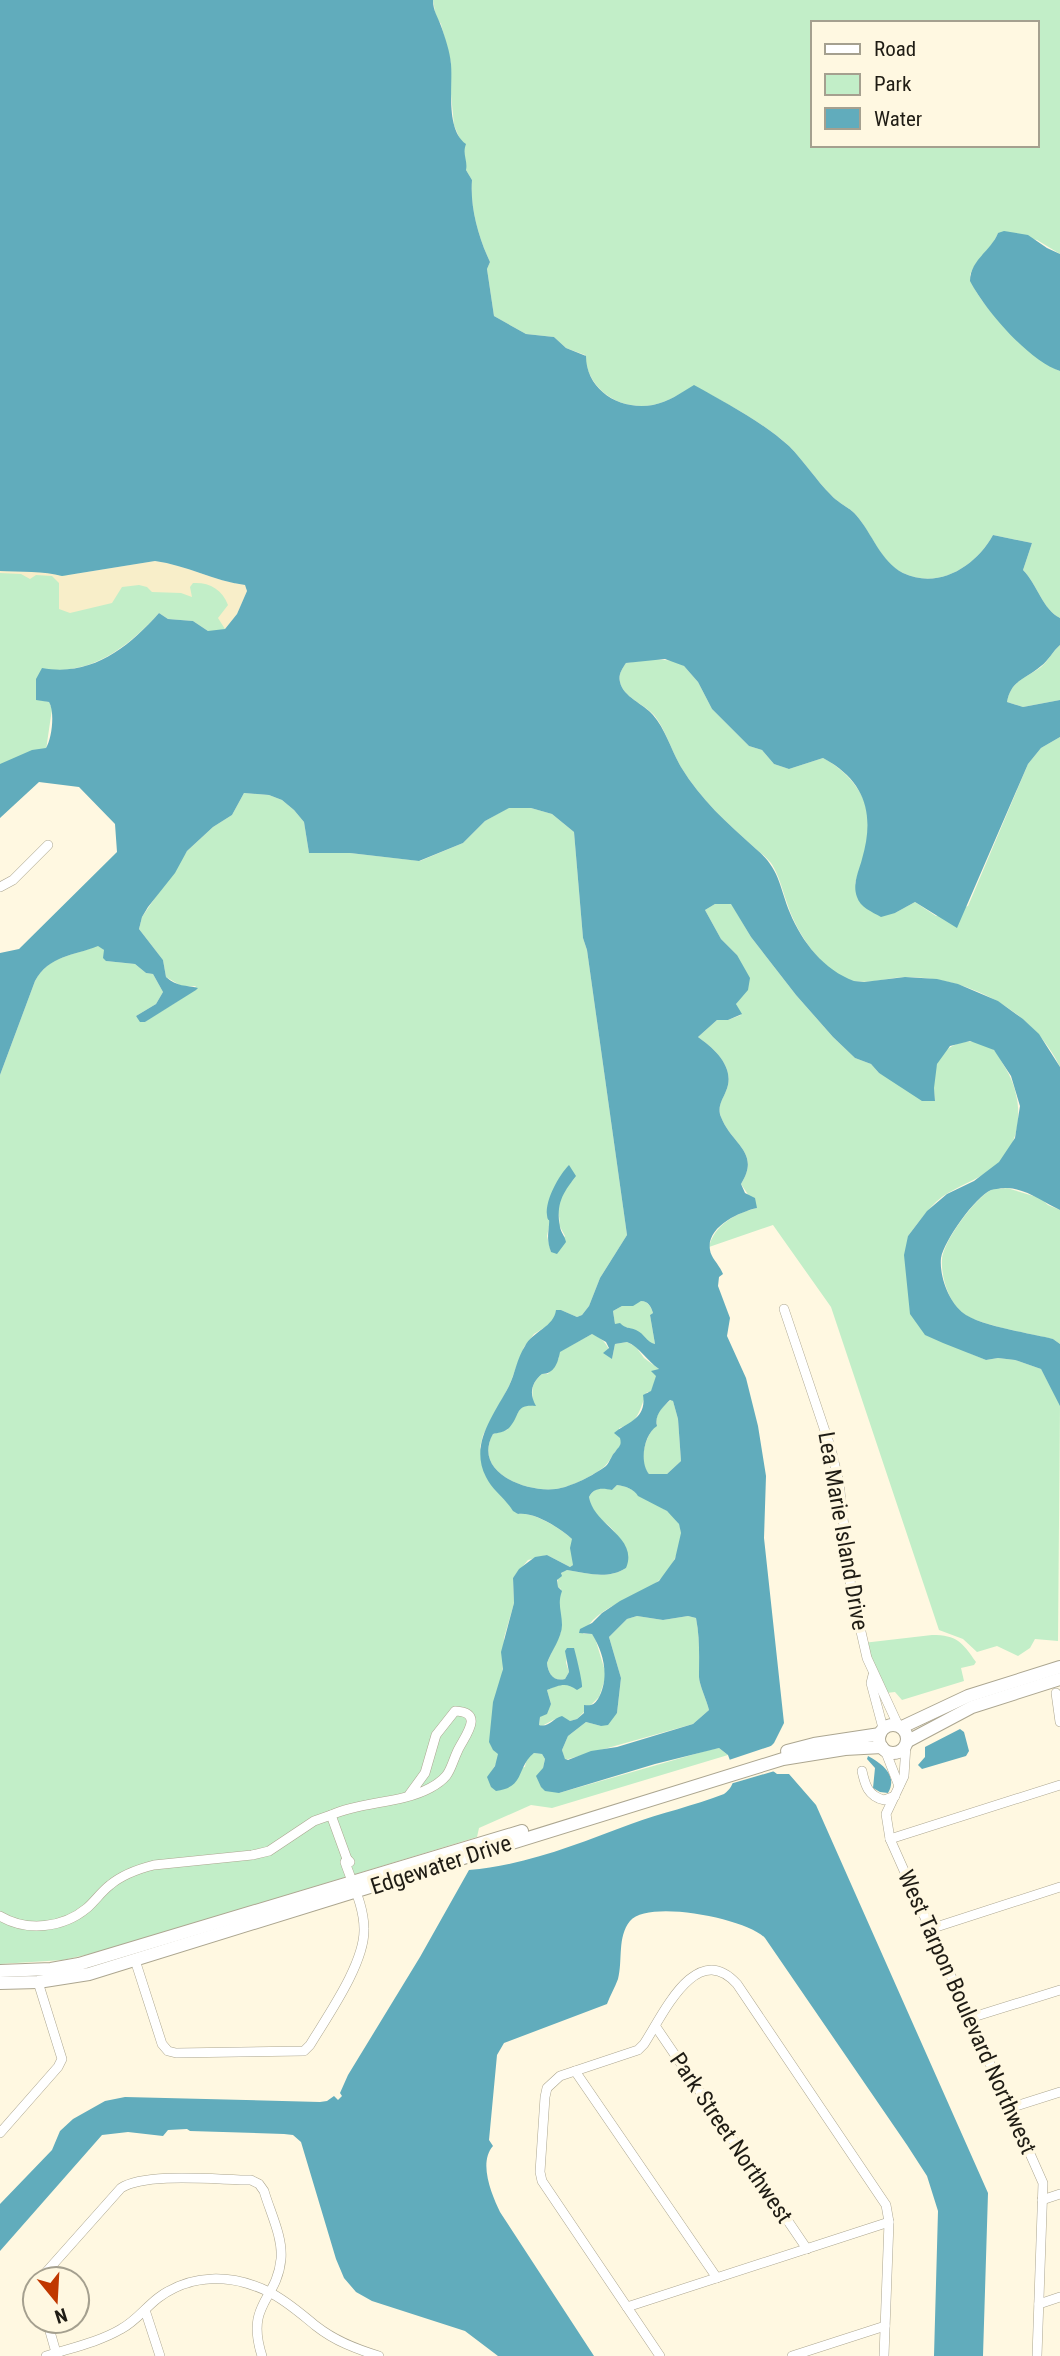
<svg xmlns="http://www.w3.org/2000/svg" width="1060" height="2356" font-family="'Roboto Condensed',sans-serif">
<rect width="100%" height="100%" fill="#fff8e1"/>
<g fill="#c2eec8" fill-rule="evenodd">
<path d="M 433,0 L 1060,0 L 1060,254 L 1037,240 L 998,233 C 992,249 976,258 970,275 C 971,300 1037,362 1060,371 L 1060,618 C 1043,610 1037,584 1023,570 L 1032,543 L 993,535 C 976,566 939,590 903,573 C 881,563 872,533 856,515 C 849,507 838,503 831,495 C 816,480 804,461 789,446 C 761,421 726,403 694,386 C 681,393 668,402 653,405 C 620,411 587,390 585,355 L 566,348 L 554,337 L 526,334 L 494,316 L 487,269 L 490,262 C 478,236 470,207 472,180 L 466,170 L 464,149 L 454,125 L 450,84 L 451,63 L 441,24 L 436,17 ZM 813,23 L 1037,23 L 1037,145 L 813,145 Z"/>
<path d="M 0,571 L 235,583 L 225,629 L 217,632 L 208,631 L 193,621 L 168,619 L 159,613 C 131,644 97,671 55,670 L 36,699 L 49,702 L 52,709 L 46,750 L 0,765 Z"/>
<path d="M 1060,645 L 1060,700 L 1023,707 L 1007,702 C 1011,680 1025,679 1041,667 C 1048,661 1053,651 1060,645 Z"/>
<path d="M 654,659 L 675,661 L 684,666 L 698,682 L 712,709 L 749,746 L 762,750 L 774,764 L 789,769 L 823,758 C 851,773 873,801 869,835 C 867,852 859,869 855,884 L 895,913 L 915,902 L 936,916 L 968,906 L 1028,764 L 1041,748 L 1060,737 L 1060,1067 C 1033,1010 968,977 907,977 C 886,977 865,987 844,978 C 817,964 796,931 787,903 C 783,892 780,879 774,868 C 771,861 762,854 756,849 C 727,823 701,800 681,767 C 671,750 666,730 654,715 C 644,704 623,697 620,682 C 618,675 622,669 626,663 Z"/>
<path d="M 244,793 L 269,795 L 282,800 L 294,810 L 304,822 L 309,853 L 350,853 L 420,861 L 463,843 L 485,821 L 508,808 L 531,808 L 552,814 L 574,832 L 583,938 L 587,950 L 627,1235 L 600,1278 L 589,1306 L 582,1315 L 577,1317 L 561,1310 L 550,1324 L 534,1334 L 524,1347 L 509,1386 L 483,1435 L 480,1447 L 495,1489 L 518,1514 C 534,1512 560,1528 572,1539 L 573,1565 L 570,1567 L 547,1555 L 528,1560 L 513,1578 L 514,1603 L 504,1638 L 499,1759 L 491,1772 L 525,1767 C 526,1760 528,1757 534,1753 L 542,1754 L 545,1759 L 543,1768 L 559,1793 L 709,1750 L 719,1748 L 728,1755 L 552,1808 L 531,1805 L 479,1828 L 477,1837 L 103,1951 L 63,1960 L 0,1964 L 0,1075 L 35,981 C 50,954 73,957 98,945 L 104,950 L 106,961 L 135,964 L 146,973 L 153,974 L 163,992 L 156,1004 L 136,1016 L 145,1022 C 160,1010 185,1000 196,986 L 183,987 L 166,977 L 163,960 L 139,929 L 142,917 L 187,851 L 213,827 L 232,815 ZM 576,1176 C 569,1185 559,1195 558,1207 C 557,1214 561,1218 559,1225 L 565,1236 L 551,1252 L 547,1236 L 550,1222 L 547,1210 Z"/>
<path d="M 731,903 L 751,937 L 796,995 L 833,1037 L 855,1058 L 871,1064 L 879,1073 L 935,1101 C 934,1090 932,1074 937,1064 C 945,1041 977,1034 995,1051 C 998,1054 1001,1060 1003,1064 C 1023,1094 1025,1136 999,1163 C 984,1177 965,1183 948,1193 C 931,1203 920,1221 908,1236 L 969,1353 L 986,1360 L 998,1358 L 1015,1360 L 1041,1369 L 1060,1404 L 1058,1641 L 1035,1639 L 1030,1648 L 1018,1656 L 997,1646 L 977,1652 L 963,1639 L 939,1630 L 831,1307 L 773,1225 L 709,1247 C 714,1225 736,1213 757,1208 L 741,1184 C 761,1152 732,1145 721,1117 C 717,1106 722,1101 726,1091 C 736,1068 715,1049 698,1037 L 717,1020 L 728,1020 L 741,1015 L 736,1004 L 741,996 L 737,955 L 721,939 L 705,910 L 715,904 Z"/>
<path d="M 1007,1188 L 1040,1198 L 1048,1205 L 1060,1210 L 1060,1344 L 1053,1339 C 1032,1334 979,1325 964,1314 C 949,1303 941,1278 942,1260 C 942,1243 975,1198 991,1190 C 995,1188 1002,1189 1007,1188 Z"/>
<path d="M 641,1301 C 648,1301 651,1307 653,1313 L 650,1315 L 655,1344 L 648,1342 L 635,1330 L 615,1324 L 613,1311 L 622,1306 Z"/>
<path d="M 592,1334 C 605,1339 609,1347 612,1359 L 615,1344 L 627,1342 L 636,1347 L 644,1358 L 659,1369 L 651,1392 L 647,1392 C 640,1406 640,1424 619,1428 C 620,1433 622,1441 621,1444 C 620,1448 616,1450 614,1453 C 611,1457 609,1462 605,1466 C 593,1476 571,1487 556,1489 C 526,1493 472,1472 493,1434 L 507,1430 L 522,1406 L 528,1404 L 533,1406 C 533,1392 529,1385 542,1374 L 548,1374 L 559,1358 L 559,1352 Z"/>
<path d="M 671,1400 L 673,1401 L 678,1419 L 681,1461 L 667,1474 L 649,1474 C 637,1460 646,1435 657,1424 C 654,1415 663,1406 671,1400 Z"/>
<path d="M 617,1485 C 625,1486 634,1489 639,1496 C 650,1500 667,1509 676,1519 C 690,1536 672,1571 657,1582 C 634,1600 597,1605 583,1634 L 592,1634 L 595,1638 L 605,1671 L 605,1679 L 599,1697 L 577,1719 L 570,1721 L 555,1719 L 542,1726 L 539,1725 L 540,1717 L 551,1704 L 547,1690 L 563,1683 L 569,1684 L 579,1675 L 577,1662 L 567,1655 L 566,1663 L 569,1672 L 565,1679 C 553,1682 548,1673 547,1663 L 561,1632 L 561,1617 L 558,1605 L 561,1589 L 558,1587 C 556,1580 560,1572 567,1570 C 587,1573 607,1580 626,1568 C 623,1558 622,1542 616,1534 C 606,1519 593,1520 589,1497 C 593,1489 603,1485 612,1490 Z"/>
<path d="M 637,1616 L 663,1620 L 688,1616 L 696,1618 C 700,1638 699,1657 699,1677 C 699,1684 707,1701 709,1710 L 693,1724 L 565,1760 L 562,1750 L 568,1736 L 586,1722 L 601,1726 L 617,1713 L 621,1678 L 609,1637 L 627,1619 Z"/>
<path d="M 932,1635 C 957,1635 962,1642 976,1662 L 974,1665 L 961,1668 L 964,1681 L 902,1700 L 895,1692 L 886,1693 L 863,1643 Z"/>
</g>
<path fill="#f8eec9" d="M 155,561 C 186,565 214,581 245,585 L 247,591 L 237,614 L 225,629 L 218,618 L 228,605 C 222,589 209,582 193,583 L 190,587 L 192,597 L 181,593 L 152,592 L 147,587 L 139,585 L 122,587 L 112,603 L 70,613 L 59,609 L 59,583 L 52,576 L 36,575 L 30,579 L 21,574 L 0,573 L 0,571 C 19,572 44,570 62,576 Z"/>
<g fill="#61acbc" fill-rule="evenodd">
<path d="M 0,0 L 433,0 C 433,11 438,17 441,26 C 445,37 450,52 451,64 C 453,86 445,129 466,144 C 462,154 468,161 466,170 L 472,180 C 470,207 478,236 490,262 L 487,269 L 494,316 L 526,334 L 554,337 L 566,348 L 586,356 C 586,390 620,411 653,405 C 668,402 681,393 694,385 C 726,403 761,421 789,446 C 804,461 816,480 831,495 C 838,503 849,507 856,515 C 872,533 881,562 903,573 C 939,590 976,566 993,535 L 1032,543 L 1023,570 C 1037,584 1043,610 1060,618 L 1060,645 C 1053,651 1048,661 1041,666 C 1026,679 1011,680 1007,702 L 1023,707 L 1060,700 L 1060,737 L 1041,748 L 1028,764 L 957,928 L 915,902 L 895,913 L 881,917 C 872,912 860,907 857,897 C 852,884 859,871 862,859 C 875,815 866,781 823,758 L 789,769 L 774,764 L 762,750 L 749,746 L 712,709 L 698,682 L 684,666 L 665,659 L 626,663 C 622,669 618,675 620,682 C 623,697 644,704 653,715 C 666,730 671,750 681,767 C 701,800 727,823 756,849 C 780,869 779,886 790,913 C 802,942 824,970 854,981 L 864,982 L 905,977 L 937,979 L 958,984 L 998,1001 L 1023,1019 L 1039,1034 L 1060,1067 L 1060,1210 C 1043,1202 1027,1189 1007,1188 C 1003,1188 994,1189 991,1190 C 975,1197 944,1241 941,1258 C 939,1277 950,1305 966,1315 C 985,1327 1030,1333 1053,1339 L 1060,1344 L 1060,1406 L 1041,1369 L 1015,1360 L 998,1358 L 986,1360 L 943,1343 L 925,1335 L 910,1314 L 904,1255 L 908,1236 L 927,1211 L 947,1194 L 974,1181 L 999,1162 L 1015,1138 L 1020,1106 L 1011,1076 L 994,1050 L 970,1041 L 950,1046 L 937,1064 L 934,1088 L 935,1101 L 922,1101 L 879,1073 L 871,1064 L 855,1058 L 833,1037 L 796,995 L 751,937 L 731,904 L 715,904 L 705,910 L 721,939 L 737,955 L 750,978 L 748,990 L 736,1004 L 742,1014 L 728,1020 L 717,1020 L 698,1037 C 715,1049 736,1068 726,1091 C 722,1101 717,1107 721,1117 C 732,1145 761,1152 741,1184 L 745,1193 L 755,1198 L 757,1208 C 739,1212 706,1227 710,1250 C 711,1258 719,1264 723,1274 L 719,1277 L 718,1286 L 730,1318 L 727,1336 L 746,1378 L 758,1426 L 766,1476 L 764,1538 L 784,1723 L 774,1743 L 768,1749 L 773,1771 L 777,1774 L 789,1774 L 816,1805 L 988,2193 L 983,2356 L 934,2356 L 938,2211 L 927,2176 L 907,2145 L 765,1938 C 747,1919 649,1899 630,1921 C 617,1937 623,1960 618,1979 C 615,1987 610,1996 607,2004 L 504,2043 L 497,2055 L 489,2140 L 493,2146 C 478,2163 492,2195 500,2212 L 594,2356 L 498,2356 L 465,2331 L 372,2301 L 356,2292 L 344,2278 L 336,2259 L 301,2142 L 293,2135 L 284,2134 L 190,2131 L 187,2129 L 168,2130 L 163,2136 L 128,2132 L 102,2135 L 0,2251 L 0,2204 L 52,2150 L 60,2131 L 73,2119 L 105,2101 L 125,2097 L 320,2102 L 327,2101 L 334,2096 L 338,2100 L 342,2096 L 340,2093 L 348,2075 L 420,1957 L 469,1870 C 527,1865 577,1844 631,1824 C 661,1813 693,1806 724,1794 C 738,1784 734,1771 728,1755 L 719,1748 L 655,1764 L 559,1793 L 545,1791 L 541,1787 L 536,1776 L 543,1768 L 545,1759 L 542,1754 L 534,1753 C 516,1767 526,1787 496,1791 L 491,1787 L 487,1777 L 495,1766 L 498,1754 L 493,1750 L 489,1742 L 493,1702 L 503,1669 L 501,1652 L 514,1603 L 513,1578 L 519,1569 L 535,1557 L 547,1555 L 570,1567 L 573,1565 L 570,1548 L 572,1539 C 560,1528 535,1512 518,1514 L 513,1511 C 506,1499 492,1490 486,1477 C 469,1444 494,1415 509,1386 C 515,1374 517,1358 525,1346 C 533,1331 554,1327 556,1310 L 561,1310 L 577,1317 L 582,1315 L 589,1306 L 600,1278 L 627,1235 L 587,950 L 583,938 L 574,832 L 552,814 L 531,808 L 509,808 L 485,821 L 463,843 L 419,861 L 350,853 L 309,853 L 304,822 L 294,810 L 282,800 L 269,795 L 244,793 L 232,815 L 213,827 L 187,851 L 175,873 L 148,907 L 142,917 L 139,929 L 163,960 L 166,977 C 177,987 186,985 198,988 L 196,990 L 145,1022 L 140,1022 L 136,1016 L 156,1004 L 163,992 L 153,974 L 146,973 L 135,964 L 106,961 L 103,958 L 104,950 L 98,946 C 74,956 49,955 35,981 L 0,1075 L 0,953 L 19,949 L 117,852 L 115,824 L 79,787 L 39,782 L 0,818 L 0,764 L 32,750 L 46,748 C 52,738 55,712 49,702 L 36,700 L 36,679 L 42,668 C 91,677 128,648 159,613 L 168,619 L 193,621 L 208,631 L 225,629 L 237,614 L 247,591 L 245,585 C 214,581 186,565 155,561 L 62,576 C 45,571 19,572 0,571 ZM 641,1301 C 648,1301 651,1306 653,1313 L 650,1315 L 655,1344 C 646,1342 645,1334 636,1330 C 629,1327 626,1329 620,1323 L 615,1324 L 613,1311 L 622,1306 L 633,1306 ZM 592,1334 L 606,1342 L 609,1348 L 603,1353 L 612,1359 L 615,1344 L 627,1342 C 640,1347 647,1361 659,1369 L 651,1371 L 656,1376 L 651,1391 L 643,1395 C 647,1419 627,1422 614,1433 L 620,1438 C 622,1446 619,1446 615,1452 C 611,1456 610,1462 606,1466 C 594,1475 571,1487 556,1489 C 526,1493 472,1472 493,1434 C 497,1433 505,1432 509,1428 C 521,1415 514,1404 536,1406 C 529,1394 531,1383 542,1374 C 554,1374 558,1363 560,1352 ZM 670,1400 L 673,1401 L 678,1419 L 681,1461 L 667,1474 L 649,1474 C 639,1462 644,1434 657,1426 C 654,1415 663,1407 670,1400 ZM 617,1485 C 625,1486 634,1489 638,1496 L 667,1511 L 679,1524 L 681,1533 L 675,1559 L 659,1581 L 620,1601 L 602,1613 L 592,1623 L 580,1629 L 579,1633 L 592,1634 C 604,1653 610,1678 598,1699 C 594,1705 591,1706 584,1705 L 584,1713 L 577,1719 L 570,1721 L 562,1716 C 553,1718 549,1728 539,1725 L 540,1717 L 547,1714 L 551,1704 L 547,1690 C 560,1685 566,1682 577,1690 L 582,1687 C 583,1683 575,1651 574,1648 L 567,1648 L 565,1651 L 569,1672 L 565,1679 C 553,1682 548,1673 547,1663 C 551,1652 562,1637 562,1625 C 562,1612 557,1604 562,1591 L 558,1587 L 557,1580 L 562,1576 L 561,1573 L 567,1570 C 587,1573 607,1580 626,1568 C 639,1537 594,1526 589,1497 C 594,1487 603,1488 612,1490 ZM 637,1616 L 663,1620 L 688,1616 L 696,1618 C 700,1638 699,1657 699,1677 C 699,1684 707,1701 709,1710 L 693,1724 L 617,1747 L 591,1751 L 568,1760 L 565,1759 L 562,1750 L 568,1736 L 586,1722 L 601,1726 L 608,1725 L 617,1713 L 621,1678 L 609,1637 L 627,1619 Z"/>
<path d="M 1004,231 L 1028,235 L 1047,248 L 1060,254 L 1060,371 C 1029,361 985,310 970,281 C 970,260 991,251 998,233 Z"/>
<path d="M 569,1165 L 576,1176 C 562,1194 556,1204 560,1227 C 561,1233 565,1236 566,1242 L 557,1254 L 551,1252 C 547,1241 548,1235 549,1225 C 550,1216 548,1224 547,1215 C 545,1200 559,1175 569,1165 Z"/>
<path d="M 960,1729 L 964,1732 L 969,1751 L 966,1756 L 922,1769 L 918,1765 L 925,1757 L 925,1747 Z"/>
<path d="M 868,1756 C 883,1764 898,1776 888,1793 L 880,1792 L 873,1788 L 875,1768 L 867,1759 Z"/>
</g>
<path fill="#fff8e1" d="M 777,1744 L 776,1746 L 773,1747 L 771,1750 L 771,1757 L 778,1770 L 730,1784 L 726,1761 Z"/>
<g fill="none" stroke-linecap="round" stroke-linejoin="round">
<defs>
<g id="street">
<path d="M 0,887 L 13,880 L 48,845"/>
<path d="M 784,1309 L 831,1449 L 839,1483 L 851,1588 L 867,1658 L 898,1725"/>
<path d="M 873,1675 L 871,1683 L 883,1728"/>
<path d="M 1056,1693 L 1060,1722"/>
<path d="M 906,1745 L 904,1776 L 886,1814 L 890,1839 L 1043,2183 L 1037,2356"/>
<path d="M 885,1750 L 899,1786"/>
<path d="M 862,1771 C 865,1785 868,1796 884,1800 L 895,1796"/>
<path d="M 331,1815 C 362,1801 400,1804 430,1788 C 452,1776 449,1769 458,1750 C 464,1737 486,1712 455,1711 L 436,1735 L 425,1773 L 409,1795"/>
<path d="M 890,1839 L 1060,1785"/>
<path d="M 0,1916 C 27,1932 63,1928 87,1908 C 95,1901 101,1892 110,1885 C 123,1874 138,1869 154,1865 L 252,1855 L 269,1851 L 314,1821 L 331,1815 L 347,1859 L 350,1862"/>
<path d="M 930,1929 L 1060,1887"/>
<path d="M 135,1960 L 162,2044 L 168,2051 L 176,2053 L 304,2051 L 310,2045 C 328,2015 365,1963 364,1929 C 364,1906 352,1883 345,1862 L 347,1859"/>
<path d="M 970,2018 L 1060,1990"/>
<path d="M 656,2027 L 807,2249"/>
<path d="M 575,2071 L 717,2278"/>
<path d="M 1010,2108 L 1060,2092"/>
<path d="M 0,2133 L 58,2067 L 62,2059 L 38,1982"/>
<path d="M 1042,2200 L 1060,2194"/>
<path d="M 40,2279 L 121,2188 C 147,2172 218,2180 251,2180 L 259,2184 L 264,2191 C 270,2212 283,2237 281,2259 C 277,2301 245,2303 262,2356"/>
<path d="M 1039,2304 L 1060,2297"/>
<path d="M 627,2307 L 889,2222"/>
<path d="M 145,2310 L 160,2356"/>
<path d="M 47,2321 L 57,2356"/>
<path d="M 46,2356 C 71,2348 99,2342 121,2329 C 136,2321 145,2308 158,2298 C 191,2273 233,2274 269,2292 C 287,2301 301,2314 316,2326 C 335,2341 356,2349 379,2356"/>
<path d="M 660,2356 L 542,2181 L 540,2172 L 545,2097 L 547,2088 L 560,2076 L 638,2050 L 644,2044 C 663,2015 696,1939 737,1984 L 886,2205 L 889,2222 L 884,2356"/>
<path d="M 792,2356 L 885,2326"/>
</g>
<g id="secondary">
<circle cx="893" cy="1739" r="14"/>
<path d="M 902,1727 L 968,1696 L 1060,1667"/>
<path d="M 908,1741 L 972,1707 L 1060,1679"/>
<path d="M 787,1751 L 814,1744 L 880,1734"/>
<path d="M 0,1971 L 51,1969 L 79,1964 L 522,1831"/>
<path d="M 0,1983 L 38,1982 L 89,1974 L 783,1759 L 845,1749 L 882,1747"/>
</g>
</defs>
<use href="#street" stroke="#aca690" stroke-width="10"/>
<use href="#secondary" stroke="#aca690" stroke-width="14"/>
<use href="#street" stroke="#fff" stroke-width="9"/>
<use href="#secondary" stroke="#fff" stroke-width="12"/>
</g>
<g text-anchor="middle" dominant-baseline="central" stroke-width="7" stroke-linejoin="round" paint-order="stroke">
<g font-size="23" fill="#1f1c14" stroke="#fff8e1">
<text transform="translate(843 1531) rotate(80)">Lea Marie Island Drive</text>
<text transform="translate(441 1865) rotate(-18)">Edgewater Drive</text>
<text transform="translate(967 2012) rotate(66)">West Tarpon Boulevard Northwest</text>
<text transform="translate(731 2138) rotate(56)">Park Street Northwest</text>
</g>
</g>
<rect x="811" y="21" width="228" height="126" fill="#fff8e1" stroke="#a5a08f" stroke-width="2"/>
<rect x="825" y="44" width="35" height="10" fill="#ffffff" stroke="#a5a08f" stroke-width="2"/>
<text x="874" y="56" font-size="21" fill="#1f1c14">Road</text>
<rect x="825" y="74" width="35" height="21" fill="#c2eec8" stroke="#a5a08f" stroke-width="2"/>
<text x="874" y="91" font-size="21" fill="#1f1c14">Park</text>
<rect x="825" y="108" width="35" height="21" fill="#61acbc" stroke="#a5a08f" stroke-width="2"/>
<text x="874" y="126" font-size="21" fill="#1f1c14">Water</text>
<g transform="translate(56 2300) rotate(162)"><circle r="33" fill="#fff8e1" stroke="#a5a08f" stroke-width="2"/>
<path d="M0-5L12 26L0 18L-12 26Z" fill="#c03800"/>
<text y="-10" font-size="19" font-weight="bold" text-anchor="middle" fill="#1f1c14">N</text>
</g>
</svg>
